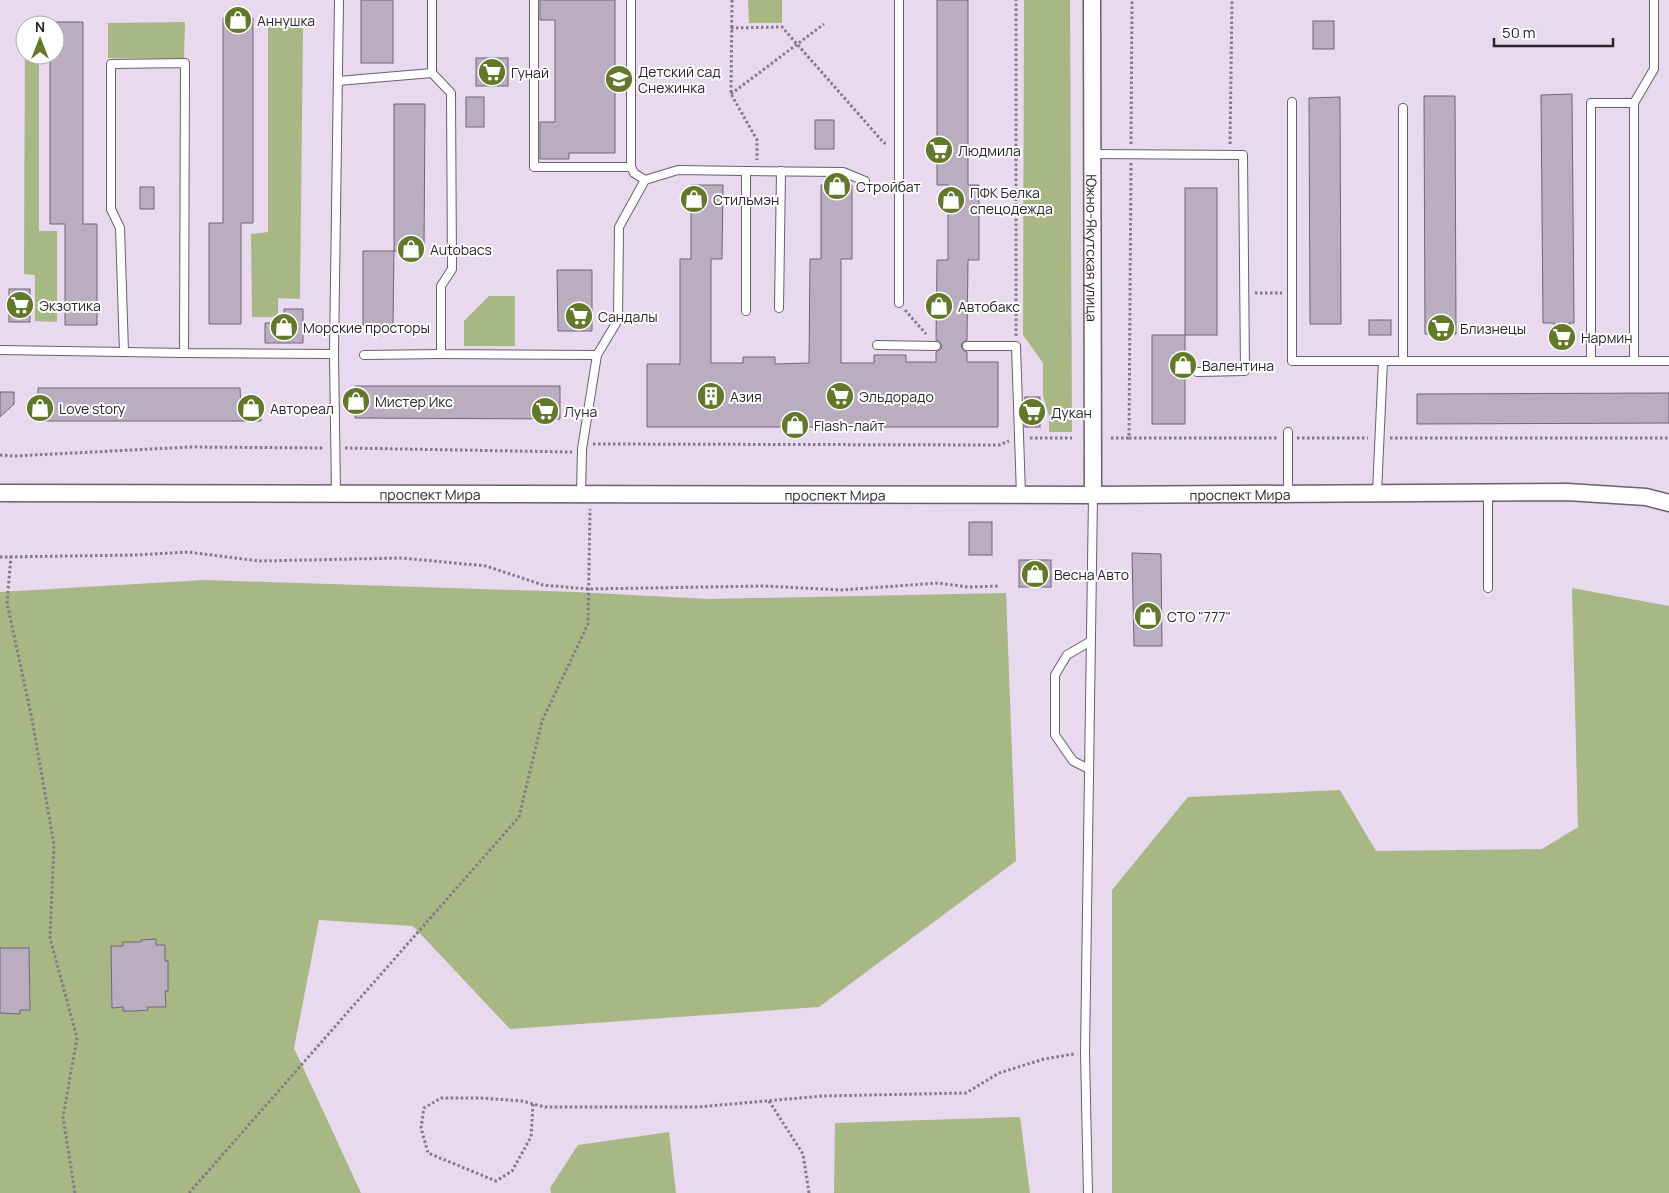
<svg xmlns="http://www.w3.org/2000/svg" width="1669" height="1193" font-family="Manrope,sans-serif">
<rect width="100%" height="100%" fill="#e8d9ee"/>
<g fill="#a7b884">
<path d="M 748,0 L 782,0 L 782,23 L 749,23 Z"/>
<path d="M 1024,0 L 1070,0 L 1072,432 L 1049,432 L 1049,416 L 1043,396 L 1043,363 L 1023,335 Z"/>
<path d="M 25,22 L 39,22 L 39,25 L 25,25 L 25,55 L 39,55 L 39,231 L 57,231 L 57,322 L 35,321 L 35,275 L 24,274 Z"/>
<path d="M 185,22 L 184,59 L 108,58 L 108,23 Z"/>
<path d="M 268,25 L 303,25 L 300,299 L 278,298 L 278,317 L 252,317 L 251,234 L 268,232 Z"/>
<path d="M 489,296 L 515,296 L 515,346 L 464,346 L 464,321 Z"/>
<path d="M 204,580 L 575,592 L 708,599 L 1006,593 L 1016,861 L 819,1007 L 510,1029 L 413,926 L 319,920 L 294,1048 L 361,1193 L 0,1193 L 0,592 Z"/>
<path d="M 1572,588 L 1669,606 L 1669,1193 L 1112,1193 L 1112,890 L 1188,797 L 1340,790 L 1376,851 L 1542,849 L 1578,827 Z"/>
<path d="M 1020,1117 L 1030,1193 L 834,1193 L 835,1123 Z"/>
<path d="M 669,1132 L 676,1193 L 551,1193 L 550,1188 L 578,1145 Z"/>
</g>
<g fill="#baadc0" stroke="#726577">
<rect x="361" y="0" width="32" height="63"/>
<path d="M 540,0 L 615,0 L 615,153 L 569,153 L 569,159 L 540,159 L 540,122 L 555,122 L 555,20 L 540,20 Z"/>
<path d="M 937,0 L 968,0 L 968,185 L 979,185 L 979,260 L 968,260 L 967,340 L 962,343 L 961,346 L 964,351 L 967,352 L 967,362 L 998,362 L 998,427 L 647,427 L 647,364 L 680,364 L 680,259 L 691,259 L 691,185 L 723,185 L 722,259 L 711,259 L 711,363 L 743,363 L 743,357 L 775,357 L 775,364 L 809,363 L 810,259 L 821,259 L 821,185 L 852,185 L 852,259 L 841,259 L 841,363 L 874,363 L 874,355 L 906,355 L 906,362 L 936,362 L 936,352 L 941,349 L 942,346 L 939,341 L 936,340 L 937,260 L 948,260 L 948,185 L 937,185 Z"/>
<path d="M 223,18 L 253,18 L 253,223 L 241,223 L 241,324 L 209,324 L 209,223 L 223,223 Z"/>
<rect x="1313" y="21" width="21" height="28"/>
<path d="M 55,22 L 83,22 L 83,224 L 97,224 L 97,325 L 65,325 L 65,224 L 50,224 L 50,55 L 55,55 Z"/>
<rect x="476" y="58" width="32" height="28"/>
<path d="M 1572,94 L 1574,323 L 1569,323 L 1569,344 L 1554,344 L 1554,323 L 1543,323 L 1541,95 Z"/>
<path d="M 1424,96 L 1455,96 L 1456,334 L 1425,334 Z"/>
<rect x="466" y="97" width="18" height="30"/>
<path d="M 1340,97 L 1341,324 L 1310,324 L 1309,98 Z"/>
<path d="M 394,104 L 425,104 L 424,251 L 394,251 Z"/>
<rect x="815" y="120" width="19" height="29"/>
<rect x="140" y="187" width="14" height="22"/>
<rect x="1185" y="188" width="32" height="147"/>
<path d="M 363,251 L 394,251 L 393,325 L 363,325 Z"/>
<path d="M 557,270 L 592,270 L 592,331 L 558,331 Z"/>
<rect x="9" y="289" width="21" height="33"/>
<path d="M 284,309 L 303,309 L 303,343 L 265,343 L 265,323 L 284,323 Z"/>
<rect x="1369" y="320" width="22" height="15"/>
<rect x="1152" y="335" width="33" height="89"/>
<path d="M 355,386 L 560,386 L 560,419 L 355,418 Z"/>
<path d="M 38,388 L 240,388 L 241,406 L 261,406 L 261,421 L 38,421 Z"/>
<path d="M 0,392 L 14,392 L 14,404 L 0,417 Z"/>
<path d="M 1669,393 L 1669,423 L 1417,424 L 1417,394 Z"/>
<rect x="1025" y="397" width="15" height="30"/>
<rect x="969" y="522" width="23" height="33"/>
<path d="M 1132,553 L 1161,554 L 1162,646 L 1134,646 Z"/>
<rect x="1019" y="560" width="32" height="27"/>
<path d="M 156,939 L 156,945 L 165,945 L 165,961 L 168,961 L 168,991 L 165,991 L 166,1007 L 147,1007 L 148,1010 L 136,1011 L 123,1011 L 123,1007 L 112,1008 L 111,946 L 123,946 L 123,942 L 141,942 L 141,940 Z"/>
<path d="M 0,948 L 29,948 L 30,1010 L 20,1010 L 20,1014 L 0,1013 Z"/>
</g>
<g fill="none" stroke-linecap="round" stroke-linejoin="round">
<defs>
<g id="lane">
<path d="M 432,0 L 432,73 L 451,93 L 452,269 L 441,286 L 441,354 L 597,355 L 582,449 L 581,494"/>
<path d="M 534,0 L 534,167 L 631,167"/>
<path d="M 631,0 L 631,167 L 634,173 L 645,180"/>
<path d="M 338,81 L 432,73"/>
<path d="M 1292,102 L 1292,361 L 1669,361"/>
<path d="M 1634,103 L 1654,69 L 1654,0"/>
<path d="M 1092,154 L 1243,155 L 1245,371 L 1197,372"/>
<path d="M 746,171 L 843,172 L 865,181"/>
<path d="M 899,303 L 899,0"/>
<path d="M 779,308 L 781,171"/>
<path d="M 877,345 L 936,346"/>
<path d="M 967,346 L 1016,346 L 1021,495"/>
<path d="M 0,350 L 124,352 L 120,228 L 111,209 L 111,64 L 185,63 L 184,353 L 334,354"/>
<path d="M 124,352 L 184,353"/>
<path d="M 364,355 L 441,354"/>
<path d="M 597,355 L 618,320 L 619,227 L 645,180 L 678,170 L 746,171 L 746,311"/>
<path d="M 1403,361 L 1403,108"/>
<path d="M 1591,361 L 1591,103 L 1634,103 L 1634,361"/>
<path d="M 1288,432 L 1288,493"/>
<path d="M 1377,492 L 1383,361"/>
<path d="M 1488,492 L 1488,588"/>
<path d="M 336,493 L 334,354 L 339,0"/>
<path d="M 1089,769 L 1073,761 L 1055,735 L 1055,675 L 1067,655 L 1091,641"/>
<path d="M 1088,1193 L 1085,1053 L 1093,495"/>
</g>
<g id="street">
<path id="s1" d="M 1092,0 L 1093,495"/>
<path id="s2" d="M 0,493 L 1093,495 L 1567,492 L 1646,497 L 1669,503"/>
</g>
</defs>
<use href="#lane" stroke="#6b5e70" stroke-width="10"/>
<use href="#street" stroke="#6b5e70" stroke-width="19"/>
<g stroke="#837a87" stroke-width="3" stroke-dasharray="2.5 2.5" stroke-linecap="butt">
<path d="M 732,0 L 731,94 L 757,140 L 757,160"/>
<path d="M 731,28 L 782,27 L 884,143 L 888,143"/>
<path d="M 731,94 L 824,24"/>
<path d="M 1131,144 L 1132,0"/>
<path d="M 1230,144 L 1232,0"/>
<path d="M 1131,163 L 1129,438 L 1278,438"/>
<path d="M 875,184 L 888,187"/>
<path d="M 1255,293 L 1282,293"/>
<path d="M 905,310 L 926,334"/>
<path d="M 1016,336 L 1016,0"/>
<path d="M 1030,438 L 1072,438"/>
<path d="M 1111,438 L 1129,438"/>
<path d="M 1297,438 L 1368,438"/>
<path d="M 1390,438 L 1669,438"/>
<path d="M 593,444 L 999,445 L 1009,441"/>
<path d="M 345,448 L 572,452"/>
<path d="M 0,455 L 15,456 L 190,447 L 324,448"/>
<path d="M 11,556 L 7,603 L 32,719 L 54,845 L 50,938 L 77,1038 L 63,1117 L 75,1193"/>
<path d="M 0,557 L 136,555 L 188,552 L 259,561 L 402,558 L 486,566 L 543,585 L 588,589 L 764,586 L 841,590 L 938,583 L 968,587 L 1000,586"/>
<path d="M 769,1101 L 803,1154 L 809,1193"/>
<path d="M 533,1104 L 531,1137 L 512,1171 L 496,1181 L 428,1153 L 421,1128 L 424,1108 L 441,1098 L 481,1098 L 522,1101 L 545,1107 L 698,1107 L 822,1096 L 966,1093 L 999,1073 L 1044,1059 L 1074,1054"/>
<path d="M 189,1193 L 519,817 L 542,721 L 588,624 L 590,509"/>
</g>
<use href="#lane" stroke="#fff" stroke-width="8"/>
<use href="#street" stroke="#fff" stroke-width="16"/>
</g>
<defs>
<symbol id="shop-disc" viewBox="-11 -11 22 22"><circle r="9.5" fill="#63792a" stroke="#fff"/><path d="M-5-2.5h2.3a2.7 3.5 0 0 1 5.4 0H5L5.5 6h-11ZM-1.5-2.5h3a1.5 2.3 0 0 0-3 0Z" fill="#fff"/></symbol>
<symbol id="supermarket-disc" viewBox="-11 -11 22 22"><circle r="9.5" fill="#63792a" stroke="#fff"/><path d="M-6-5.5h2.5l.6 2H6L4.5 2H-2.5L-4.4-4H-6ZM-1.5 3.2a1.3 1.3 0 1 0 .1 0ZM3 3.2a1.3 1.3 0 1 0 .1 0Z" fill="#fff"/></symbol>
<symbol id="school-disc" viewBox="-11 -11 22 22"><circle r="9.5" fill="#63792a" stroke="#fff"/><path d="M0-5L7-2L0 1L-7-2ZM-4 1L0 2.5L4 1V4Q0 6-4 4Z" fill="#fff"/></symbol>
<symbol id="building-disc" viewBox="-11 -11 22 22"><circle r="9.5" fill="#63792a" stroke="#fff"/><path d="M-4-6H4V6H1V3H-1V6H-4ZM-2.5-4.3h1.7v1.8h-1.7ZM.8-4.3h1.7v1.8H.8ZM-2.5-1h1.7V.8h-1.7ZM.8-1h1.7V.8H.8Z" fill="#fff"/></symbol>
</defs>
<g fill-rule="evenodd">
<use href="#shop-disc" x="222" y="4" width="32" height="32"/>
<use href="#supermarket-disc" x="476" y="56" width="32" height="32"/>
<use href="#school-disc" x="603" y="63" width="32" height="32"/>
<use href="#supermarket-disc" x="923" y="134" width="32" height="32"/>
<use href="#shop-disc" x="821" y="170" width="32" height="32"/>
<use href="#shop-disc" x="678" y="183" width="32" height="32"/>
<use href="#shop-disc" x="935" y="184" width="32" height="32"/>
<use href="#shop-disc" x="395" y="233" width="32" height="32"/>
<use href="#supermarket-disc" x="4" y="289" width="32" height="32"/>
<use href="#shop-disc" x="923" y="290" width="32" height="32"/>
<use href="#supermarket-disc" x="563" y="300" width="32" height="32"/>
<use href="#shop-disc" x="268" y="311" width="32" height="32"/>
<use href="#supermarket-disc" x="1425" y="312" width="32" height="32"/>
<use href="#supermarket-disc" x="1546" y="321" width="32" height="32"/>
<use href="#shop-disc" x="1167" y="349" width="32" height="32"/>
<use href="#building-disc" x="695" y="380" width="32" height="32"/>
<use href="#supermarket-disc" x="824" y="380" width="32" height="32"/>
<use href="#shop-disc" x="340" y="385" width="32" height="32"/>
<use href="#shop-disc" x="24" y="392" width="32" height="32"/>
<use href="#shop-disc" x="235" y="392" width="32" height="32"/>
<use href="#supermarket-disc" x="529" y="395" width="32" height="32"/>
<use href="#supermarket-disc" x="1016" y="396" width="32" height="32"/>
<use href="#shop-disc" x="779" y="409" width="32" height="32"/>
<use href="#shop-disc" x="1019" y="558" width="32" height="32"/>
<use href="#shop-disc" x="1132" y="600" width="32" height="32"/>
</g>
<g text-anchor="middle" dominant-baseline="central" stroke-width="4" stroke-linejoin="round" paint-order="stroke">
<g font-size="14" fill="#2a252c" stroke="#fff" text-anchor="start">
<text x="257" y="20">Аннушка</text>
<text x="638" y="71">Детский сад<tspan x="638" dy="16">Снежинка</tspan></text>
<text x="511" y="72">Гунай</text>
<text x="958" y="150">Людмила</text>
<text x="856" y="186">Стройбат</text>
<text x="970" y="192">ПФК Белка<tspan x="970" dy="16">спецодежда</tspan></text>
<text x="713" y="199">Стильмэн</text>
<text x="430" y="249">Autobacs</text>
<text x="39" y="305">Экзотика</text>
<text x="958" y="306">Автобакс</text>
<text x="598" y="316">Сандалы</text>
<text x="303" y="327">Морские просторы</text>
<text x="1460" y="328">Близнецы</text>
<text x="1581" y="337">Нармин</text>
<text x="1202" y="365">Валентина</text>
<text x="730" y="396">Азия</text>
<text x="859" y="396">Эльдорадо</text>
<text x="375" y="401">Мистер Икс</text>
<text x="59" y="408">Love story</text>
<text x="270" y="408">Автореал</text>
<text x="564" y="411">Луна</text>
<text x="1051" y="412">Дукан</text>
<text x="814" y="425">Flash-лайт</text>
<text x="1054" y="574">Весна Авто</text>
<text x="1167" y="616">СТО "777"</text>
</g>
<g font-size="14" fill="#2a252c" stroke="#fff">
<text stroke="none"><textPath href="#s1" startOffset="248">Южно-Якутская улица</textPath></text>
<text stroke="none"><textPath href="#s2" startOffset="430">проспект Мира</textPath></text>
<text stroke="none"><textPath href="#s2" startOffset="835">проспект Мира</textPath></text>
<text stroke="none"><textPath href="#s2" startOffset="1240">проспект Мира</textPath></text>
</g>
</g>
<g transform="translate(40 40)"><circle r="24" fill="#ffffff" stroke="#aaa8ab"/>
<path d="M0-4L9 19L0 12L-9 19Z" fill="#63792a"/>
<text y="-8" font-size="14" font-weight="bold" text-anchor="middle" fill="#2a252c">N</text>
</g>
<path d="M1494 38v8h119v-8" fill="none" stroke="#2a252c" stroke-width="2.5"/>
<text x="1502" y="38" font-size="15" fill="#2a252c" stroke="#ffffff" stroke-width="4" paint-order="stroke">50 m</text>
</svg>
